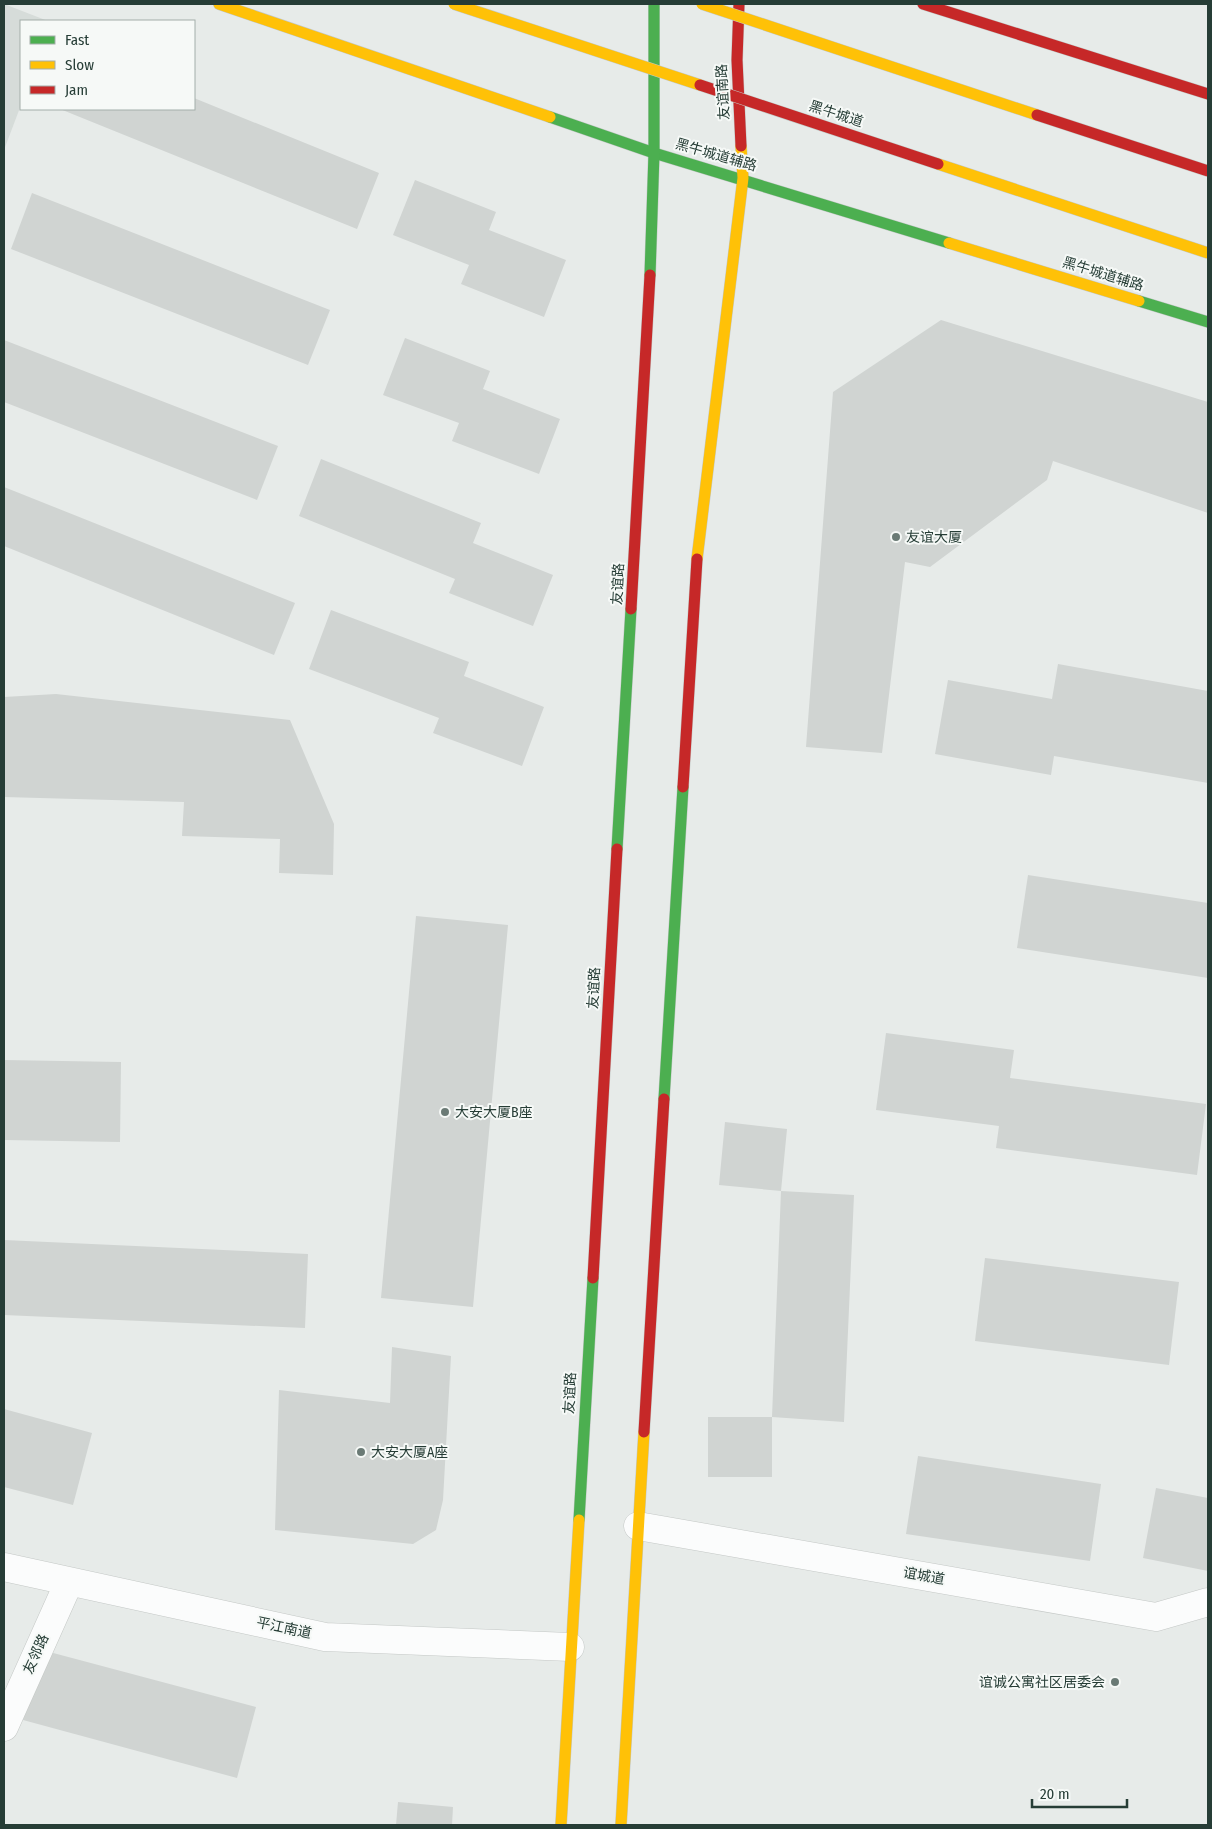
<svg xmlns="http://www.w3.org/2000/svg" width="1212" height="1829" font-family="'Fira Sans Condensed','Noto Sans SC',sans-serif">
<rect width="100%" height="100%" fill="#e7ebe9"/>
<path fill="#d6dcd9" d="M 4,4 L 48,21 L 21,21 L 21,105 L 4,150 Z"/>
<g fill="#d0d4d2">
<path d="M 194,98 L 379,173 L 357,229 L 60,109 L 194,109 Z"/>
<path d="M 415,180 L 496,212 L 489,230 L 566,260 L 544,317 L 461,284 L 469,265 L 393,235 Z"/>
<path d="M 32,193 L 330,310 L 308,365 L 11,249 Z"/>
<path d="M 941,320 L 1208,402 L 1208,513 L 1053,461 L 1047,480 L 930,567 L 905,562 L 882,753 L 806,747 L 833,392 Z"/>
<path d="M 405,338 L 490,371 L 483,389 L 560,419 L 539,474 L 452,441 L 459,423 L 383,395 Z"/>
<path d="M 4,340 L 278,446 L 257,500 L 4,402 Z"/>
<path d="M 321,459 L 481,523 L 473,543 L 553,575 L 533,626 L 449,593 L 455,579 L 299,516 Z"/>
<path d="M 4,487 L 295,603 L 274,655 L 4,546 Z"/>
<path d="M 331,610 L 469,662 L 464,676 L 544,707 L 522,766 L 433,733 L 439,718 L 309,669 Z"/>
<path d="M 1058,664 L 1208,691 L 1208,783 L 1054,756 L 1051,775 L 935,754 L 948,680 L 1052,699 Z"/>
<path d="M 56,694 L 290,720 L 334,824 L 333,875 L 279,873 L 280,839 L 182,836 L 184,802 L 4,797 L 4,697 Z"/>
<path d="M 1028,875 L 1208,903 L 1208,978 L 1017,948 Z"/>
<path d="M 416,916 L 508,925 L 473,1307 L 381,1298 Z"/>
<path d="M 886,1033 L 1014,1050 L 1010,1078 L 1206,1104 L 1197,1175 L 996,1148 L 999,1126 L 876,1110 Z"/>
<path d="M 4,1060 L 121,1062 L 120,1142 L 4,1140 Z"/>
<path d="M 725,1122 L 787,1129 L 781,1191 L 854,1195 L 844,1422 L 772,1417 L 781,1191 L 719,1185 Z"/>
<path d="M 4,1240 L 308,1254 L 305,1328 L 4,1315 Z"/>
<path d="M 985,1258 L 1179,1282 L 1169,1365 L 975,1341 Z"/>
<path d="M 392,1347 L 451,1356 L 443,1500 L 436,1530 L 413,1544 L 275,1530 L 279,1390 L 390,1403 Z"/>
<path d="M 4,1409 L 92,1433 L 73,1505 L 4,1487 Z"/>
<rect x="708" y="1417" width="64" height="60"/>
<path d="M 918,1456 L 1101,1484 L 1090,1561 L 906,1534 Z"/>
<path d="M 1156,1488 L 1208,1498 L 1208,1571 L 1143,1558 Z"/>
<path d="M 42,1650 L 256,1707 L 237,1778 L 23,1720 Z"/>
<path d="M 398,1802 L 453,1807 L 452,1825 L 396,1825 Z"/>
</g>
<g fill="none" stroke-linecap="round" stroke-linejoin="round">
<defs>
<g id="street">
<path d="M 638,1526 L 1156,1617 L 1208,1602"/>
<path d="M 4,1567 L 325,1637 L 570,1647"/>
<path d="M 4,1727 L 69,1582"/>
</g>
<g id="fast">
<path d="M 550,117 L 654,153 L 949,243"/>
<path d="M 650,275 L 654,153 L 654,4"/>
<path d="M 1139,301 L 1208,322"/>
<path d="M 617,849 L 631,609"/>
<path d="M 664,1099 L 683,787"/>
<path d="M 579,1520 L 593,1278"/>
</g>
<g id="slow">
<path d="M 219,4 L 550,117"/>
<path d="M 949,243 L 1139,301"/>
<path d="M 697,559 L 743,178 L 741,146"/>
<path d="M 561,1825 L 579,1520"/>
<path d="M 621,1825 L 644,1432"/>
</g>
<g id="jam">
<path d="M 739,4 L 737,60 L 741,146"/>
<path d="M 923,4 L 1208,94"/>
<path d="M 631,609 L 650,275"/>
<path d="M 683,787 L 697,559"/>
<path d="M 593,1278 L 617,849"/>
<path d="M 644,1432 L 664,1099"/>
</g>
</defs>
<use href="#street" stroke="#c4c8c6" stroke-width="29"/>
<use href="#fast" stroke="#c3c8c6" stroke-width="12"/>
<use href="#slow" stroke="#c3c8c6" stroke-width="12"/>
<use href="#jam" stroke="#c3c8c6" stroke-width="12"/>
<use href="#street" stroke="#fbfcfc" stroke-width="28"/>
<use href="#fast" stroke="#4caf50" stroke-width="11"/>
<use href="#slow" stroke="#ffc107" stroke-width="11"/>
<use href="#jam" stroke="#c62828" stroke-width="11"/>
<defs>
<g id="slow-bridge">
<path d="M 454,4 L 700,85"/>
<path d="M 702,4 L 1037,115"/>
<path d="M 938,164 L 1208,253"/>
</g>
<g id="jam-bridge">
<path d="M 700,85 L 938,164"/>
<path d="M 1037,115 L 1208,171"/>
</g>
</defs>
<use href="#slow-bridge" stroke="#c3cac7" stroke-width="12" stroke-linecap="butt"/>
<use href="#jam-bridge" stroke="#c3cac7" stroke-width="12" stroke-linecap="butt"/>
<use href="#slow-bridge" stroke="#ffc107" stroke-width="11"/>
<use href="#jam-bridge" stroke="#c62828" stroke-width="11"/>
</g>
<g fill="#6a7a75" stroke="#f6f9f7" stroke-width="2">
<circle cx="896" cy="537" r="5"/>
<circle cx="445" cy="1112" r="5"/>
<circle cx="361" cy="1452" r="5"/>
<circle cx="1115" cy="1682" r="5"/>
</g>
<g text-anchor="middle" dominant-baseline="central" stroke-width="4" stroke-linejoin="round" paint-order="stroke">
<g font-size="14" fill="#263d36" stroke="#f6f9f7">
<text transform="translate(723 92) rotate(-93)">友谊南路</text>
<text transform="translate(836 114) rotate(18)">黑牛城道</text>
<text transform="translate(716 155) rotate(16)">黑牛城道辅路</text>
<text transform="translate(1103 274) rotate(17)">黑牛城道辅路</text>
<text transform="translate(618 584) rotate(-87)">友谊路</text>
<text transform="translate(594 988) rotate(-87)">友谊路</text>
<text transform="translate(570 1393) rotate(-87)">友谊路</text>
<text transform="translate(924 1576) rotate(10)">谊城道</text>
<text transform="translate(284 1628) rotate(12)">平江南道</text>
<text transform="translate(36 1654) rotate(-66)">友邻路</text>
</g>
<g font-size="14" fill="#263d36" stroke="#f6f9f7" text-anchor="start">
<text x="906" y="537">友谊大厦</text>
<text x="455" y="1112">大安大厦B座</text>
<text x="371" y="1452">大安大厦A座</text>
<text x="1105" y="1682" text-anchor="end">谊诚公寓社区居委会</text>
</g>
</g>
<rect width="1212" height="1829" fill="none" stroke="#263d36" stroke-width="10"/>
<rect x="20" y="20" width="175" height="90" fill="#f6f9f7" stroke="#a3aeaa"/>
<rect x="30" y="36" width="25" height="8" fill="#4caf50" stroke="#a3aeaa"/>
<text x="65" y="45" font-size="15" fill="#263d36">Fast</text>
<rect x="30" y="61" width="25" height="8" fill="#ffc107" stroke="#a3aeaa"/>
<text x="65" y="70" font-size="15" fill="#263d36">Slow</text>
<rect x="30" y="86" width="25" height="8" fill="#c62828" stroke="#a3aeaa"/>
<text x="65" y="95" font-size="15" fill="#263d36">Jam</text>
<path d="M1032 1799v8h95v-8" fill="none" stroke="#263d36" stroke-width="2.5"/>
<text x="1040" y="1799" font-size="15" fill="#263d36" stroke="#f6f9f7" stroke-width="4" paint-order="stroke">20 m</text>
</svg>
